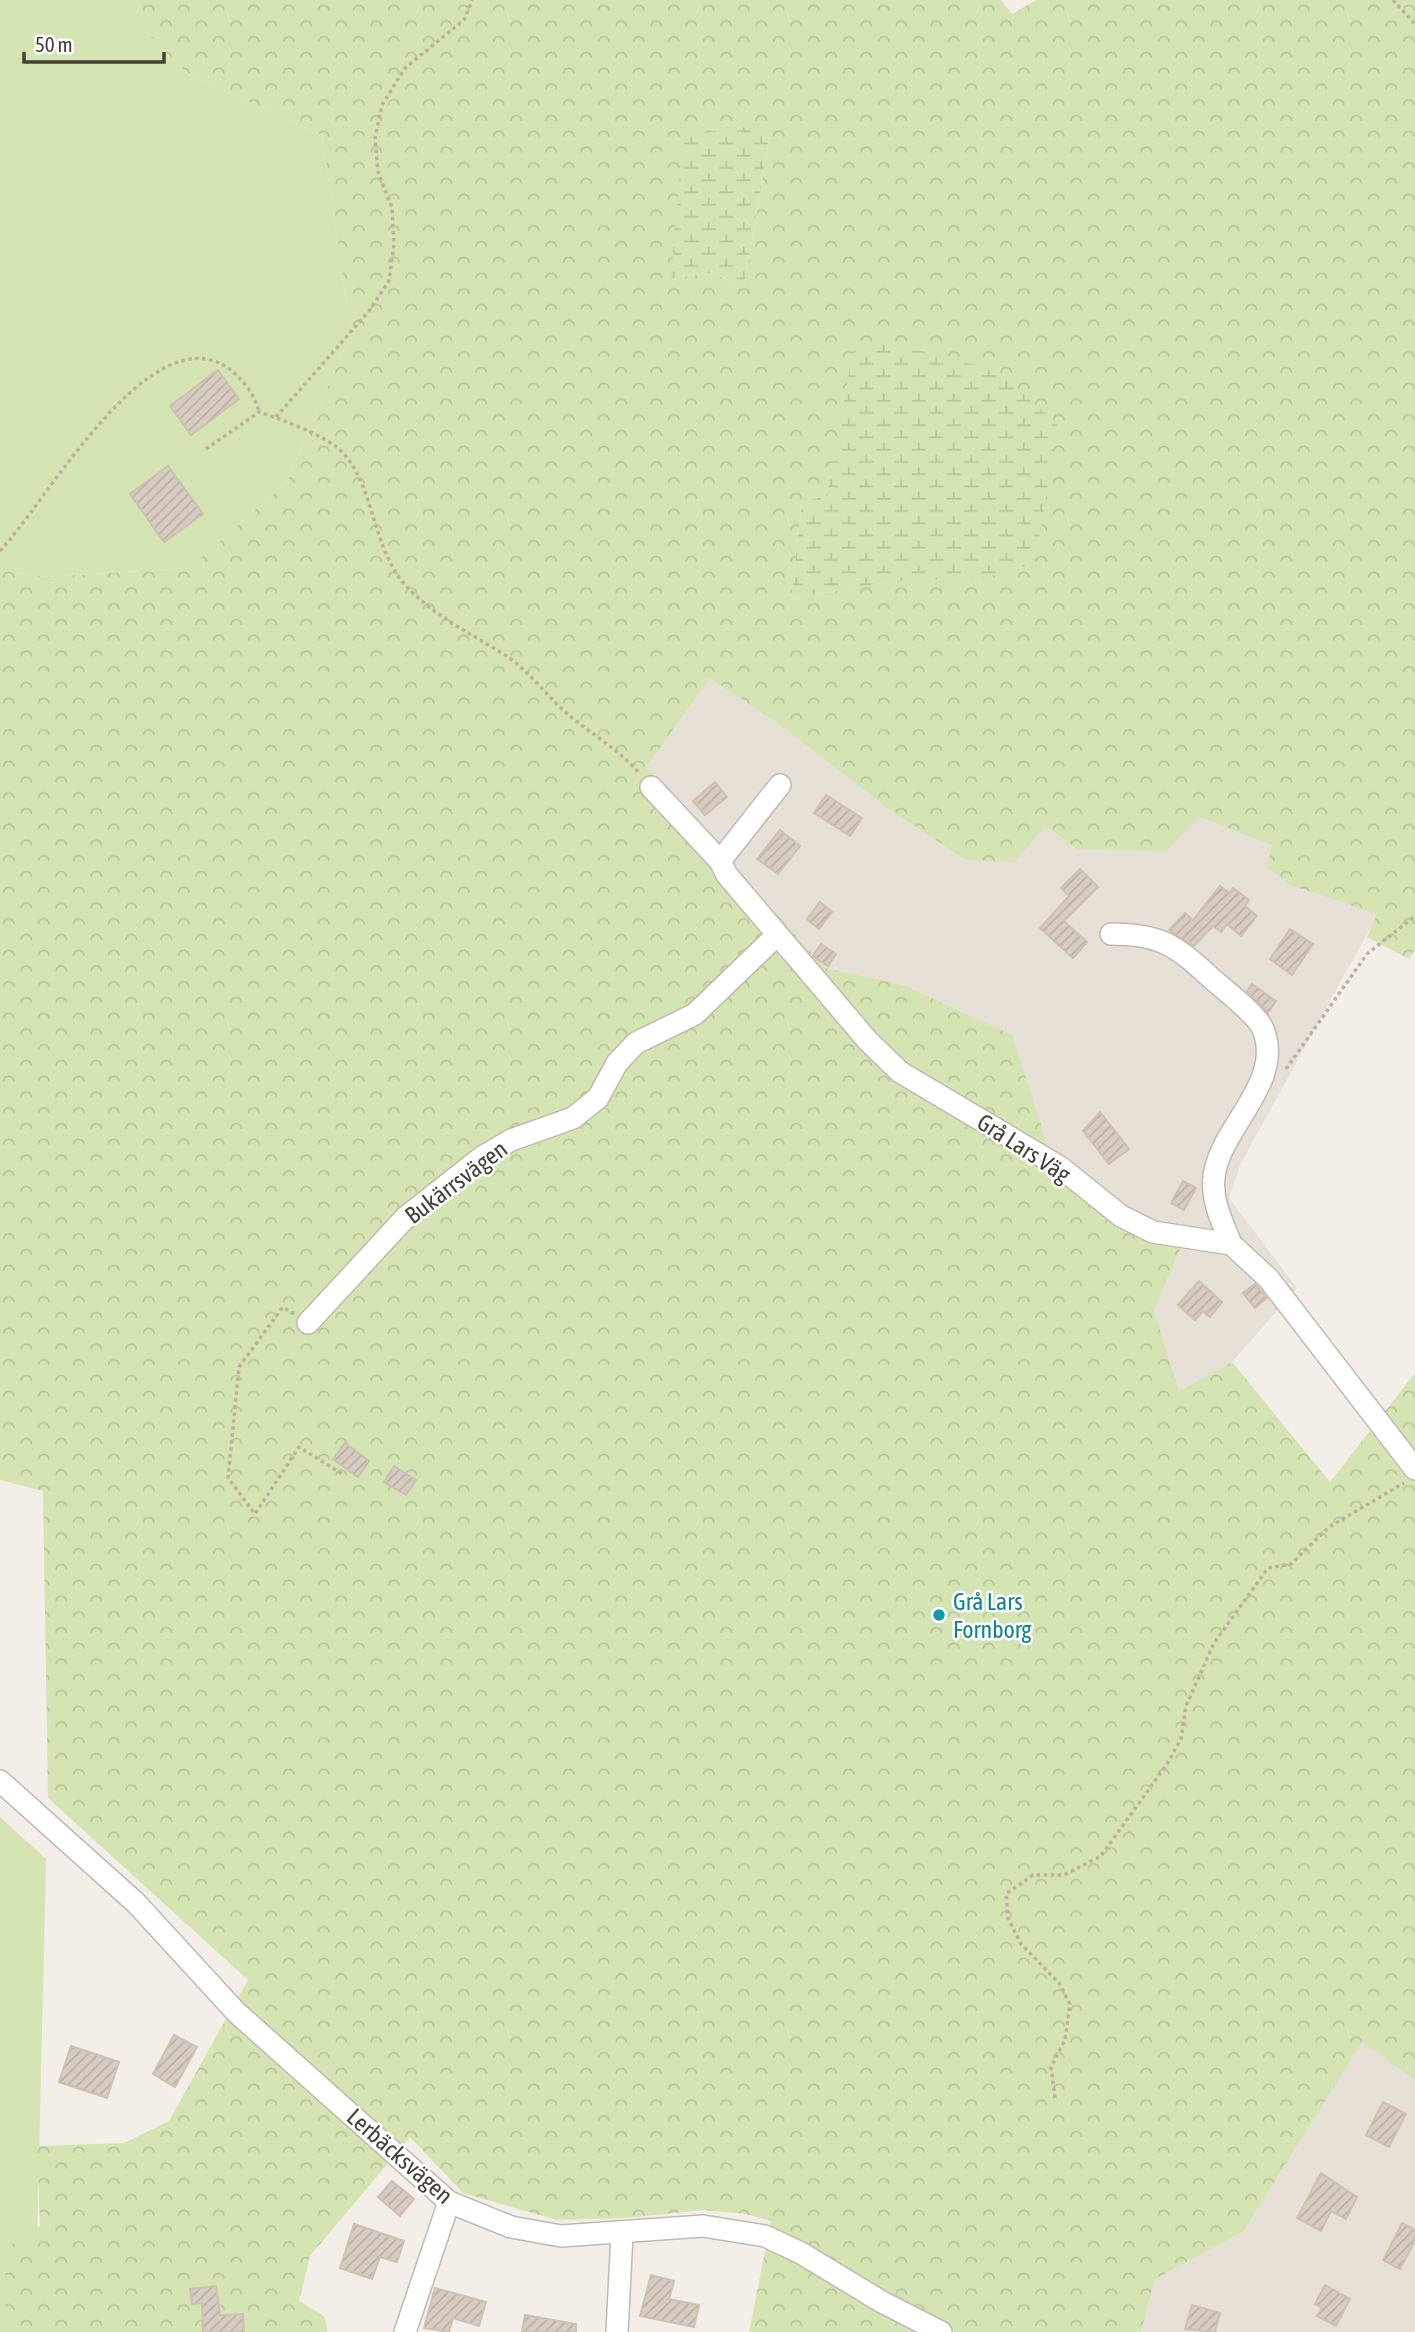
<svg xmlns="http://www.w3.org/2000/svg" width="1415" height="2332" font-family="'Asap Condensed',sans-serif">
<defs>
<pattern id="forest-crowns" width="20" height="18" patternUnits="userSpaceOnUse" patternTransform="scale(1.75)"><rect width="20" height="18" fill="#d4e5b3"/><path d="M2 6a3 3 0 1 1 6 0M12 15a3 3 0 1 1 6 0" fill="none" stroke="#b7c69b"/></pattern>
<pattern id="wetland-marsh" width="20" height="14" patternUnits="userSpaceOnUse" patternTransform="scale(1.75)"><rect width="20" height="14" fill="#d4e5b3"/><path d="M1 5h8M5 5V1M11 12h8M15 12V8" fill="none" stroke="#b7c69b"/></pattern>
<pattern id="building-hatch" width="6" height="6" patternUnits="userSpaceOnUse" patternTransform="scale(1.75)"><rect width="6" height="6" fill="#d7ccc1"/><path d="M-1 1l2-2M0 6l6-6M5 7l2-2" fill="none" stroke="#bab0a6"/></pattern>
</defs>
<rect width="100%" height="100%" fill="#f3efe8"/>
<g fill="#e7e0d7">
<path d="M 710,677 L 776,722 L 1045,826 L 1077,849 L 1199,817 L 1273,845 L 1293,886 L 1378,914 L 1240,1165 L 1229,1198 L 1297,1288 L 1232,1362 L 1179,1391 L 1154,1310 L 1180,1249 L 1135,1218 L 1048,1146 L 1012,1036 L 904,985 L 825,968 L 646,767 Z"/>
<path d="M 1362,2041 L 1415,2080 L 1415,2332 L 1141,2332 L 1155,2279 L 1243,2232 Z"/>
</g>
<g fill="#d4e5b3">
<path d="M 0,0 L 114,0 L 187,73 L 322,135 L 351,333 L 287,482 L 189,568 L 45,577 L 0,570 Z"/>
<path d="M 0,1817 L 46,1859 L 35,2332 L 0,2332 Z"/>
</g>
<path fill="url(#forest-crowns)" fill-rule="evenodd" d="M 114,0 L 1001,0 L 1012,14 L 1036,0 L 1415,0 L 1415,950 L 1409,959 L 1367,937 L 1377,914 L 1293,886 L 1267,867 L 1272,845 L 1199,817 L 1166,851 L 1077,849 L 1045,826 L 1015,862 L 966,860 L 888,808 L 776,722 L 710,678 L 646,767 L 825,968 L 904,985 L 1012,1035 L 1048,1146 L 1135,1218 L 1180,1249 L 1154,1310 L 1179,1391 L 1232,1362 L 1330,1482 L 1415,1373 L 1415,2080 L 1362,2042 L 1243,2232 L 1155,2279 L 1141,2332 L 749,2332 L 771,2221 L 746,2214 L 703,2210 L 627,2218 L 557,2220 L 463,2193 L 410,2137 L 310,2256 L 299,2301 L 324,2316 L 328,2332 L 6,2332 L 5,2248 L 40,2226 L 37,2146 L 124,2143 L 169,2121 L 248,1980 L 48,1798 L 43,1491 L 0,1480 L 0,570 L 45,577 L 189,568 L 287,482 L 351,333 L 322,135 L 187,73 ZM 770,135 L 744,288 L 714,273 L 671,278 ZM 827,496 L 887,582 L 791,599 L 802,502 Z"/>
<g fill="url(#wetland-marsh)">
<path d="M 742,127 L 770,134 L 744,288 L 714,273 L 671,278 L 683,136 Z"/>
<path d="M 855,340 L 949,356 L 1000,374 L 1058,424 L 1035,564 L 985,577 L 887,582 L 791,599 L 802,502 L 827,496 Z"/>
</g>
<g fill="url(#building-hatch)" stroke="#cfc1b2" stroke-width="2">
<path d="M 218,370 L 239,399 L 191,435 L 170,406 Z"/>
<path d="M 168,466 L 203,514 L 164,542 L 130,494 Z"/>
<path d="M 715,782 L 727,797 L 705,815 L 693,801 Z"/>
<path d="M 826,795 L 862,818 L 850,836 L 814,813 Z"/>
<path d="M 780,830 L 800,846 L 778,874 L 757,859 Z"/>
<path d="M 1080,869 L 1098,887 L 1064,921 L 1087,942 L 1073,958 L 1040,928 L 1069,896 L 1061,888 Z"/>
<path d="M 1220,886 L 1229,893 L 1233,888 L 1249,900 L 1245,906 L 1257,916 L 1241,936 L 1227,924 L 1221,932 L 1213,926 L 1194,946 L 1169,930 L 1185,913 L 1193,920 Z"/>
<path d="M 820,902 L 832,912 L 819,929 L 807,919 Z"/>
<path d="M 1290,929 L 1313,944 L 1292,975 L 1270,959 Z"/>
<path d="M 821,944 L 836,954 L 828,966 L 813,956 Z"/>
<path d="M 1252,984 L 1276,1001 L 1268,1013 L 1247,991 Z"/>
<path d="M 1100,1112 L 1129,1149 L 1109,1164 L 1083,1131 Z"/>
<path d="M 1183,1181 L 1196,1188 L 1184,1210 L 1171,1203 Z"/>
<path d="M 1199,1281 L 1222,1302 L 1210,1317 L 1203,1311 L 1195,1320 L 1178,1305 Z"/>
<path d="M 1255,1284 L 1267,1298 L 1255,1308 L 1243,1293 Z"/>
<path d="M 345,1443 L 369,1461 L 358,1477 L 333,1459 Z"/>
<path d="M 394,1466 L 416,1480 L 406,1495 L 384,1482 Z"/>
<path d="M 174,2035 L 197,2047 L 175,2087 L 153,2074 Z"/>
<path d="M 71,2046 L 119,2062 L 107,2098 L 59,2082 Z"/>
<path d="M 1383,2102 L 1406,2114 L 1389,2147 L 1366,2135 Z"/>
<path d="M 1321,2173 L 1357,2197 L 1346,2219 L 1331,2211 L 1321,2231 L 1297,2218 Z"/>
<path d="M 392,2181 L 414,2199 L 400,2216 L 378,2197 Z"/>
<path d="M 1402,2223 L 1415,2230 L 1415,2241 L 1400,2269 L 1383,2260 Z"/>
<path d="M 354,2224 L 404,2241 L 397,2262 L 380,2257 L 372,2279 L 340,2268 Z"/>
<path d="M 651,2275 L 674,2281 L 669,2299 L 699,2305 L 694,2327 L 640,2316 Z"/>
<path d="M 1325,2285 L 1350,2299 L 1336,2326 L 1317,2316 L 1322,2308 L 1315,2304 Z"/>
<path d="M 216,2286 L 220,2315 L 243,2314 L 244,2332 L 203,2332 L 202,2303 L 192,2304 L 190,2289 Z"/>
<path d="M 435,2288 L 486,2302 L 479,2326 L 453,2318 L 449,2332 L 424,2328 Z"/>
<path d="M 1192,2305 L 1220,2313 L 1215,2332 L 1185,2329 Z"/>
<path d="M 525,2315 L 576,2324 L 576,2332 L 522,2332 Z"/>
</g>
<g fill="none" stroke-linecap="round" stroke-linejoin="round">
<defs>
<g id="minor">
<path d="M 651,787 L 720,861 L 727,875 L 868,1041 L 900,1072 L 1060,1167 L 1121,1216 L 1153,1232 L 1231,1244 L 1268,1278 L 1415,1469"/>
<path d="M 720,861 L 780,785"/>
<path d="M 1111,934 C 1160,934 1175,945 1210,977 C 1223,989 1257,1014 1263,1029 C 1285,1083 1219,1128 1214,1177 C 1211,1201 1223,1223 1231,1244"/>
<path d="M 308,1323 L 406,1217 L 482,1157 L 511,1140 L 573,1118 L 598,1098 L 617,1063 L 636,1043 L 695,1014 L 777,935"/>
<path d="M 0,1781 L 136,1903 L 236,2012 L 449,2202 L 511,2227 L 561,2236 L 703,2226 L 765,2236 L 801,2253 L 882,2302 L 941,2332"/>
<path d="M 405,2332 L 449,2202"/>
<path d="M 617,2332 L 622,2234"/>
</g>
</defs>
<use href="#minor" stroke="#c1b9ae" stroke-width="24"/>
<g stroke="#bfb09d" stroke-width="3.5" stroke-dasharray="3.5 3.5" stroke-linecap="butt">
<path d="M 1393,0 L 1415,24"/>
<path d="M 276,417 L 369,311 L 389,281 L 394,244 L 392,208 L 378,172 L 375,138 L 382,105 L 405,68 L 464,20 L 472,0"/>
<path d="M 206,449 L 259,412 C 281,419 330,437 344,454 C 376,491 372,551 408,588 C 437,618 474,635 508,657 C 528,671 544,692 562,709 C 587,732 617,747 639,773"/>
<path d="M 0,551 C 44,505 147,319 225,366 C 241,376 255,395 259,412"/>
<path d="M 1286,1069 L 1367,954 L 1415,916"/>
<path d="M 294,1314 L 283,1307 L 239,1367 L 228,1478 L 255,1514 L 299,1447 L 344,1475"/>
<path d="M 1055,2098 L 1051,2067 L 1065,2040 L 1070,2004 L 1059,1983 L 1021,1944 L 1008,1918 L 1006,1894 L 1033,1875 L 1064,1875 L 1101,1856 L 1167,1764 L 1181,1739 L 1186,1706 L 1214,1643 L 1268,1568 L 1291,1564 L 1329,1527 L 1404,1483"/>
</g>
<use href="#minor" stroke="#fff" stroke-width="21"/>
</g>
<circle fill="#0f9aa8" stroke="#fff" stroke-width="2.5" cx="939" cy="1615" r="7"/>
<g text-anchor="middle" dominant-baseline="central" stroke-width="5" stroke-linejoin="round" paint-order="stroke">
<g font-size="24" fill="#463f37" stroke="#fff">
<text transform="translate(1024 1148) rotate(33)">Grå Lars Väg</text>
<text transform="translate(456 1182) rotate(-37)">Bukärrsvägen</text>
<text transform="translate(400 2156) rotate(41)">Lerbäcksvägen</text>
</g>
<g font-size="24" fill="#0d838f" stroke="#fff" text-anchor="start">
<text x="953" y="1601">Grå Lars<tspan x="953" dy="28">Fornborg</tspan></text>
</g>
</g>
<path d="M24 52v10h140v-10" fill="none" stroke="#463f37" stroke-width="3.5"/>
<text x="35" y="52" font-size="21" fill="#463f37" stroke="#ffffff" stroke-width="5" paint-order="stroke">50 m</text>
</svg>
